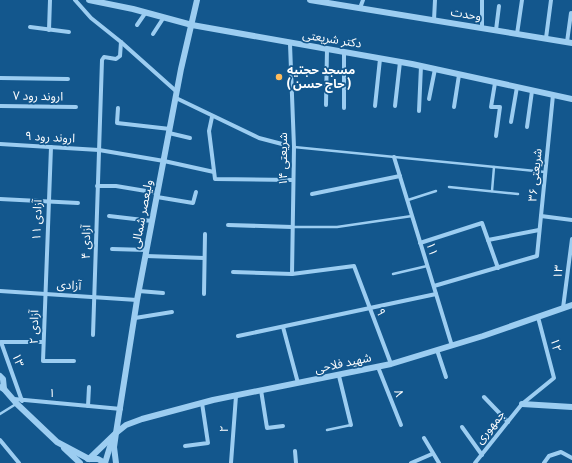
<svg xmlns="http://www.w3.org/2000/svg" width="572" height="463" font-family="'Fira Sans Condensed','Noto Sans Arabic',sans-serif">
<rect width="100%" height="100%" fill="#13578d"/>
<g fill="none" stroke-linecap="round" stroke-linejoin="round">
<g stroke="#9ccdf1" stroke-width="2.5">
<path d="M 294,147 L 545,172"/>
<path d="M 449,187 L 518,194"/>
<path d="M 492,191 L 494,167"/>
<path d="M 408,200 L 436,191"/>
<path d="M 292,227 L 337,227 L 412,216"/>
<path d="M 393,274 L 427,266"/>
<path d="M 0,414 L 16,404"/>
<path d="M 327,430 L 351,425"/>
</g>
<g stroke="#9ccdf1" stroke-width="4">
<path d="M 75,0 L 91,18 L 121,42 L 177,92"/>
<path d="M 482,0 L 482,28"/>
<path d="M 360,8 L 363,0"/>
<path d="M 434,20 L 435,0"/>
<path d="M 137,25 L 146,12"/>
<path d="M 30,27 L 69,32"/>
<path d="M 49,30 L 50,0"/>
<path d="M 496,30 L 499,6"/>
<path d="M 153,34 L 164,17"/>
<path d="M 517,34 L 522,0"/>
<path d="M 546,38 L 551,0"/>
<path d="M 567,42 L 571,13"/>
<path d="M 290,44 L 294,147 L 292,274"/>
<path d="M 344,52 L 344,108"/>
<path d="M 0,78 L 68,79"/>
<path d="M 495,83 L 491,107 L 500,107 L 496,136"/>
<path d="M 176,98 L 259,138 L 282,144"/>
<path d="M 429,99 L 435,69"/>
<path d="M 326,105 L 327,49"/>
<path d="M 0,106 L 76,107"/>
<path d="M 375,106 L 380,59"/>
<path d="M 395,106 L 400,62"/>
<path d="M 454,107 L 459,75"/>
<path d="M 118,108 L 117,123 L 170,129"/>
<path d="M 419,111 L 421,66"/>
<path d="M 212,117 L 209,131 L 215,179 L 293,180"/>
<path d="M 511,122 L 517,87"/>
<path d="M 527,127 L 532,91"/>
<path d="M 169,133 L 190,138"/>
<path d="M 0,144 L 99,150 L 164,161 L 214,172"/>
<path d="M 51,147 L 43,361 L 74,361"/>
<path d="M 394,157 L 452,346"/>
<path d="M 97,186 L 116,186 L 158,193"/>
<path d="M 312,194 L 400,176"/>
<path d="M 157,197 L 193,203 L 196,192"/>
<path d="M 0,199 L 78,203"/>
<path d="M 109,216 L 152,221"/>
<path d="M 541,216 L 572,220"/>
<path d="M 228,225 L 292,227"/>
<path d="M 488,240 L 539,230"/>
<path d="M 420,243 L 482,223 L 498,268"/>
<path d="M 112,249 L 147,250"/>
<path d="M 146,256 L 204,258"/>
<path d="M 233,272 L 292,274 L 354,266 L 391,364"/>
<path d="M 434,286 L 537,256 L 553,95"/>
<path d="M 0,291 L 137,300"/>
<path d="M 139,291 L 163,293"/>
<path d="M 204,294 L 205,234"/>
<path d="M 563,308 L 572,239"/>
<path d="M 135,318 L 172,312"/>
<path d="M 283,327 L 298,383"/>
<path d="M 93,335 L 102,60 L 104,57 L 116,59 L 120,56 L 121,42"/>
<path d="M 238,336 L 436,294"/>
<path d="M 437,350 L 446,377"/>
<path d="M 378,367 L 401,425"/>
<path d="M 339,376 L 351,425"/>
<path d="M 261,390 L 267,428 L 283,426"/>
<path d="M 484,397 L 508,422"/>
<path d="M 14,399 L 121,409"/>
<path d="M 22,401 L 1,342 L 43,342"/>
<path d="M 88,406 L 89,387"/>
<path d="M 462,427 L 482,455"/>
<path d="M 424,438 L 439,463"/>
<path d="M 0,440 L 19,463"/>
<path d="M 185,446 L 208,443 L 202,403"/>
<path d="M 295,451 L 296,463"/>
<path d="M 231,463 L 236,396"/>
<path d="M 411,463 L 432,454"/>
<path d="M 475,463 L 522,404 L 554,378 L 538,317"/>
<path d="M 544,463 L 549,456 L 561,452 L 572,458"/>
</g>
<g stroke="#9ccdf1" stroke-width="6">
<path d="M 89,0 L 133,9 L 192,25 L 412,64 L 572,99"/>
<path d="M 310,0 L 572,43"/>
<path d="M 0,376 L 3,379 L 4,389"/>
<path d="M 0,387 L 4,389 L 17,404 L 57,442 L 89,459"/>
<path d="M 522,404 L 572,407"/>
<path d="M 64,448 L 80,463"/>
<path d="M 90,458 L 116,433 L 126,425 L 142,419 L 213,400 L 391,364 L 483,336 L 572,305"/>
<path d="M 88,459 L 98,459 L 105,463"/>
<path d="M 105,463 L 112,440"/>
<path d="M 116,463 L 114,447 L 116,433 L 137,300 L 181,69 L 197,0"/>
</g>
</g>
<circle fill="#ffbc5c" stroke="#13578d" stroke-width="1.5" cx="279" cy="77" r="4"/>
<g text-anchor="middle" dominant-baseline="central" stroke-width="3.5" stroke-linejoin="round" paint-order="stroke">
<g font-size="12" fill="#fff" stroke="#13578d">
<text transform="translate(466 14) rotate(9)">وحدت</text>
<text transform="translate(332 39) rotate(9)">دکتر شریعتی</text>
<text transform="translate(38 96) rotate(1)">اروند رود ۷</text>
<text transform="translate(50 137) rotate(3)">اروند رود ۹</text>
<text transform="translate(283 159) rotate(-90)">شریعتی ۱۴</text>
<text transform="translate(535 175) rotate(-84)">شریعتی ۳۶</text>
<text transform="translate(142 214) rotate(-79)">ولیعصر شمالی</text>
<text transform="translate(37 220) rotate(-88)">آزادی ۱۱</text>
<text transform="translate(86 242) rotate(-89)">آزادی ۴</text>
<text transform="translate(432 249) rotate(73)">۱۱</text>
<text transform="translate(558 272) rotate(-83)">۱۳</text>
<text transform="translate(69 285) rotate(4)">آزادی</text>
<text transform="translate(381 312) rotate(69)">۹</text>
<text transform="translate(34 327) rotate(-89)">آزادی ۲</text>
<text transform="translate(556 345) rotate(76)">۱۲</text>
<text transform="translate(18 360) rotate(70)">۱۳</text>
<text transform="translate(343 363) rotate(-12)">شهید فلاحی</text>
<text transform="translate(52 393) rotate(5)">۱</text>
<text transform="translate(399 393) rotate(69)">۸</text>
<text transform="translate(490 427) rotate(-51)">جمهوری</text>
<text transform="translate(224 429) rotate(-85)">۲</text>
</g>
<g font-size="12" font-weight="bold" fill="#fff" stroke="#13578d" text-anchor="start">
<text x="287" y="70">مسجد حجتیه<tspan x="287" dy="14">( حاج حسن )</tspan></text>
</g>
</g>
</svg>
